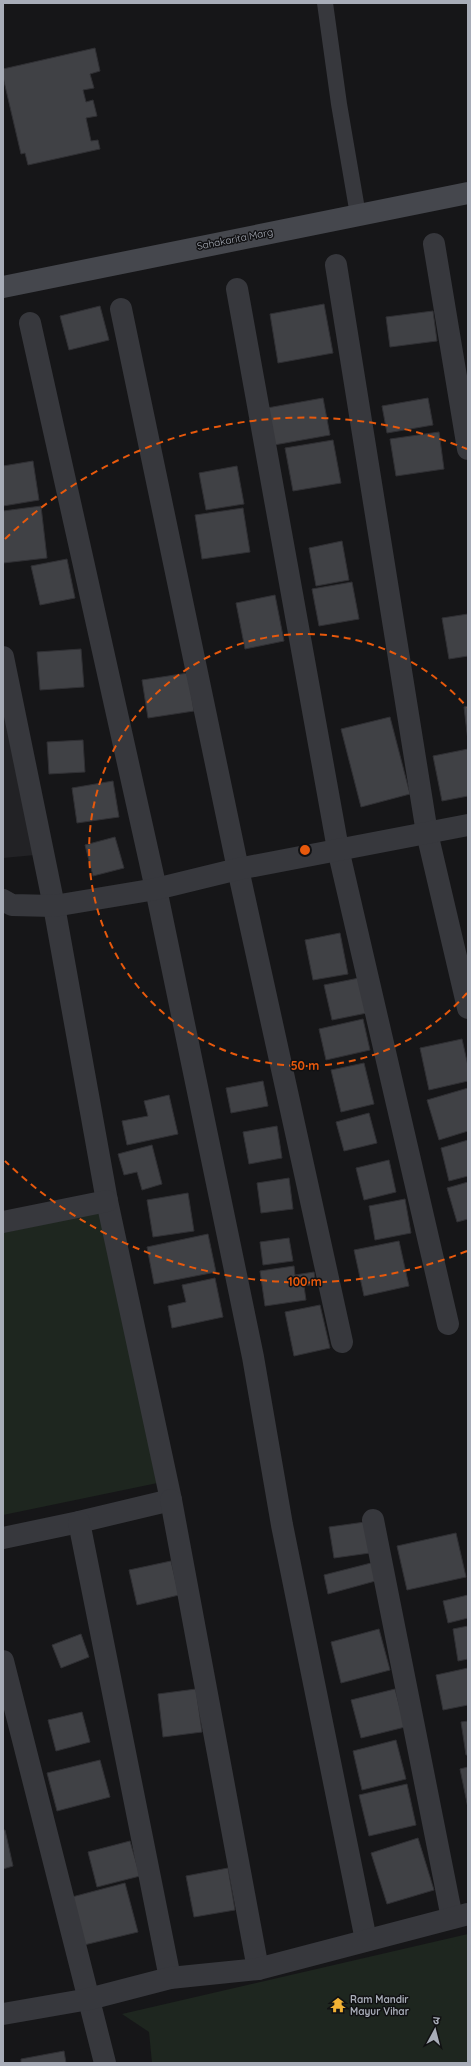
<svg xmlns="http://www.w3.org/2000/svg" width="471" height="2066" font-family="Quicksand,'Noto Sans Devanagari',sans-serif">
<rect width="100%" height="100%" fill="#161618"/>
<path fill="#222225" d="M 3,700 L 35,855 L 3,858 Z"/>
<g fill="#1e261f">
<path d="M 115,1209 L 172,1480 L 3,1515 L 3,1233 Z"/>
<path d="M 468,1934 L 468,2063 L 152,2063 L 149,2032 L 122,2014 Z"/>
</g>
<g fill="#404145" stroke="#303034">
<path d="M 95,48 L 100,71 L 90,74 L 94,88 L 83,90 L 86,102 L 93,100 L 97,116 L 86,118 L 91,141 L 98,140 L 100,149 L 28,165 L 25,153 L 21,154 L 3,77 L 3,69 Z"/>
<path d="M 324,304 L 333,353 L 278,363 L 270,314 Z"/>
<path d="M 100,306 L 109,340 L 69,350 L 60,316 Z"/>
<path d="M 433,311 L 437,341 L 390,347 L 386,317 Z"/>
<path d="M 323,398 L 330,435 L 274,445 L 267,408 Z"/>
<path d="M 428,398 L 433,425 L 387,433 L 382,406 Z"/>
<path d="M 439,432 L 444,469 L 396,476 L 390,439 Z"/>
<path d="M 333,440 L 341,483 L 293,491 L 285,448 Z"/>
<path d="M 33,461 L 39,500 L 3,506 L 3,466 Z"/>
<path d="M 237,466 L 244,504 L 206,510 L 199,473 Z"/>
<path d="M 41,506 L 47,558 L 3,563 L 3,511 Z"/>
<path d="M 243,508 L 250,552 L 202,559 L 195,515 Z"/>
<path d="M 342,541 L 349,580 L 316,586 L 309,548 Z"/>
<path d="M 67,559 L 75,598 L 40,605 L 31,566 Z"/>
<path d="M 352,582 L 359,619 L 319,626 L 312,589 Z"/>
<path d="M 275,595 L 284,641 L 245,649 L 236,603 Z"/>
<path d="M 468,614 L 468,656 L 449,659 L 442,618 Z"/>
<path d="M 81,649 L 84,687 L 40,690 L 37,652 Z"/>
<path d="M 188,673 L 194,711 L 148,718 L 142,680 Z"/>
<path d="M 468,706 L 468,741 L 464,707 Z"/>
<path d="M 390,717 L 410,794 L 361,807 L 341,729 Z"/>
<path d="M 83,740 L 85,772 L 49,774 L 47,742 Z"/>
<path d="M 468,749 L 468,796 L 442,801 L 433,756 Z"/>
<path d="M 113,781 L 119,817 L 77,823 L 72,788 Z"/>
<path d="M 115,837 L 124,868 L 93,876 L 85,845 Z"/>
<path d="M 340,933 L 348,974 L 313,980 L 305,940 Z"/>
<path d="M 359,978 L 367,1013 L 332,1020 L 324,985 Z"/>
<path d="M 363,1019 L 370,1050 L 326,1060 L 319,1029 Z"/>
<path d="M 462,1039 L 468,1066 L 468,1081 L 429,1090 L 420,1048 Z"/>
<path d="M 364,1063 L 374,1104 L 341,1112 L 331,1070 Z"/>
<path d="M 263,1081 L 268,1106 L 231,1113 L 226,1088 Z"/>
<path d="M 468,1088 L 468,1131 L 439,1140 L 427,1100 Z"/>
<path d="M 169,1095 L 178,1134 L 127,1145 L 122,1121 L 148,1116 L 144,1101 Z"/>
<path d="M 369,1113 L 377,1143 L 344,1151 L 336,1122 Z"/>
<path d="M 277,1126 L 282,1158 L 249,1164 L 243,1132 Z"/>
<path d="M 468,1140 L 468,1176 L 449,1181 L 441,1148 Z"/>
<path d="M 152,1145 L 162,1184 L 142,1190 L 137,1172 L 124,1175 L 118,1154 Z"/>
<path d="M 389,1160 L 396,1192 L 364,1200 L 356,1168 Z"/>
<path d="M 289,1178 L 293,1209 L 261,1213 L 257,1183 Z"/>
<path d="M 468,1182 L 468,1219 L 457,1222 L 447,1188 Z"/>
<path d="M 188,1193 L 194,1231 L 153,1237 L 147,1200 Z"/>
<path d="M 405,1199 L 411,1233 L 375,1240 L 369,1206 Z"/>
<path d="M 208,1234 L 216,1272 L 154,1284 L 147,1247 Z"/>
<path d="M 289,1238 L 293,1261 L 263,1265 L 260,1242 Z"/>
<path d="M 399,1241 L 409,1286 L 364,1296 L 354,1250 Z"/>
<path d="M 294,1266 L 295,1275 L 314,1272 L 316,1284 L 304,1286 L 306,1300 L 265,1306 L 260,1271 Z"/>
<path d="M 215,1278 L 223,1317 L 172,1328 L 168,1306 L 186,1302 L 182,1285 Z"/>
<path d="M 320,1305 L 330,1348 L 294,1356 L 285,1312 Z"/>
<path d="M 365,1522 L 370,1553 L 334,1558 L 329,1527 Z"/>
<path d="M 456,1533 L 466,1577 L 407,1590 L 397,1546 Z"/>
<path d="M 171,1561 L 179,1595 L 137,1605 L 129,1570 Z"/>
<path d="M 375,1562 L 379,1580 L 328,1594 L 324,1575 Z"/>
<path d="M 468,1595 L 468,1618 L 448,1623 L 443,1601 Z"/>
<path d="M 468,1626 L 468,1659 L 458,1661 L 453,1629 Z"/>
<path d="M 379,1629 L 390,1670 L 341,1683 L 331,1642 Z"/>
<path d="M 81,1634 L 89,1657 L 61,1668 L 52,1645 Z"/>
<path d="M 468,1668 L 468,1705 L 443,1710 L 436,1675 Z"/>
<path d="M 196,1689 L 202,1732 L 163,1737 L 158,1694 Z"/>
<path d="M 395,1689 L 405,1727 L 361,1738 L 351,1700 Z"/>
<path d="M 82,1712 L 90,1742 L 56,1751 L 48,1720 Z"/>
<path d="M 468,1721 L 468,1755 L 466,1755 L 461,1722 Z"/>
<path d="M 396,1740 L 406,1779 L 362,1790 L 353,1751 Z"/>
<path d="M 100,1760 L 110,1797 L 57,1811 L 47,1773 Z"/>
<path d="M 468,1767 L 468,1808 L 460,1769 Z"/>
<path d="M 407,1784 L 416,1825 L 369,1836 L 359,1795 Z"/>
<path d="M 3,1830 L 5,1830 L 13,1866 L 3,1869 Z"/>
<path d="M 418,1838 L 434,1890 L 387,1904 L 371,1853 Z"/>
<path d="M 130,1841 L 140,1876 L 97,1887 L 88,1852 Z"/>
<path d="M 228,1868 L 235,1910 L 194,1917 L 186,1876 Z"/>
<path d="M 125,1883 L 138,1932 L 84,1945 L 72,1897 Z"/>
<path d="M 64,2051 L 66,2063 L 21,2063 L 21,2059 Z"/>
</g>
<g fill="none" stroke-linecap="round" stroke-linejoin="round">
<path stroke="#37383d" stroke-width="16" d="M 325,3 L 339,104 L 358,215"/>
<g stroke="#37383d" stroke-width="22">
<path d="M 434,244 L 468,449"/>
<path d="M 336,265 L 427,833 L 468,1008"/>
<path d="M 237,289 L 338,849 L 448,1324"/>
<path d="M 121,309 L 238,869 L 342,1342"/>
<path d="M 30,323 L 156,889 L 253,1357 L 282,1525 L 366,1940"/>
<path d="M 3,657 L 54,906 L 107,1201 L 171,1500 L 79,1522 L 3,1538"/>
<path d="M 3,900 L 12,905 L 54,906 L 156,889 L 238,869 L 468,825"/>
<path d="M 3,1222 L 107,1201"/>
<path d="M 171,1500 L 258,1969"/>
<path d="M 373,1520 L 452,1918"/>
<path d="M 79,1522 L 170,1978"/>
<path d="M 3,1661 L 105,2063"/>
<path d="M 3,2014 L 89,1999 L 170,1978 L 258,1969 L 468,1914"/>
</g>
<path stroke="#45474d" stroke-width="22" d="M 3,287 L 468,193"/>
</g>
<g fill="none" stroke="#e8590c" stroke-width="2" stroke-dasharray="7 5">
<path d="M467 993A216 216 0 1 1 467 707"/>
<path d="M467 1251A432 432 0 0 1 5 1161M5 539A432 432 0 0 1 467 449"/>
</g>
<defs>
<symbol id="temple-bare" viewBox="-9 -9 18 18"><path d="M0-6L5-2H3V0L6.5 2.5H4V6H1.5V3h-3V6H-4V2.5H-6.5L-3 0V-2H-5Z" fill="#f2b134" stroke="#111113" stroke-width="2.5" paint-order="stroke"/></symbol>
</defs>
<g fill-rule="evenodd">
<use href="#temple-bare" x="327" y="1994" width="22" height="22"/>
</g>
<g text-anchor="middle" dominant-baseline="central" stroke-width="3" stroke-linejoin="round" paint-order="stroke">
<g font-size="10" fill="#a8adb8" stroke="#111113">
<text transform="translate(235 239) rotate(-11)">Sahakarita Marg</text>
</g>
<g font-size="10" font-weight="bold" fill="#a8adb8" stroke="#111113" text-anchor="start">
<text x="350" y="1999">Ram Mandir<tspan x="350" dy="12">Mayur Vihar</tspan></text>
</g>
</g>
<circle cx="305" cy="850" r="6" fill="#e8590c" stroke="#111113" stroke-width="2"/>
<g font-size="12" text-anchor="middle" font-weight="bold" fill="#e8590c" stroke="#111113" stroke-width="3" stroke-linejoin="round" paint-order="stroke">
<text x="305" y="1070">50 m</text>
<text x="305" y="1286">100 m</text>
</g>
<rect width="471" height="2066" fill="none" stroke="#a8adb8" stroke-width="8"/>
<g transform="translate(435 2030) rotate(7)" stroke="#111113" stroke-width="3" paint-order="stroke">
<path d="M0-3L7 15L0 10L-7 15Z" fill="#a8adb8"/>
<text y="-6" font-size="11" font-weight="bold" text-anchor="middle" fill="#a8adb8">उ</text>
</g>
</svg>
